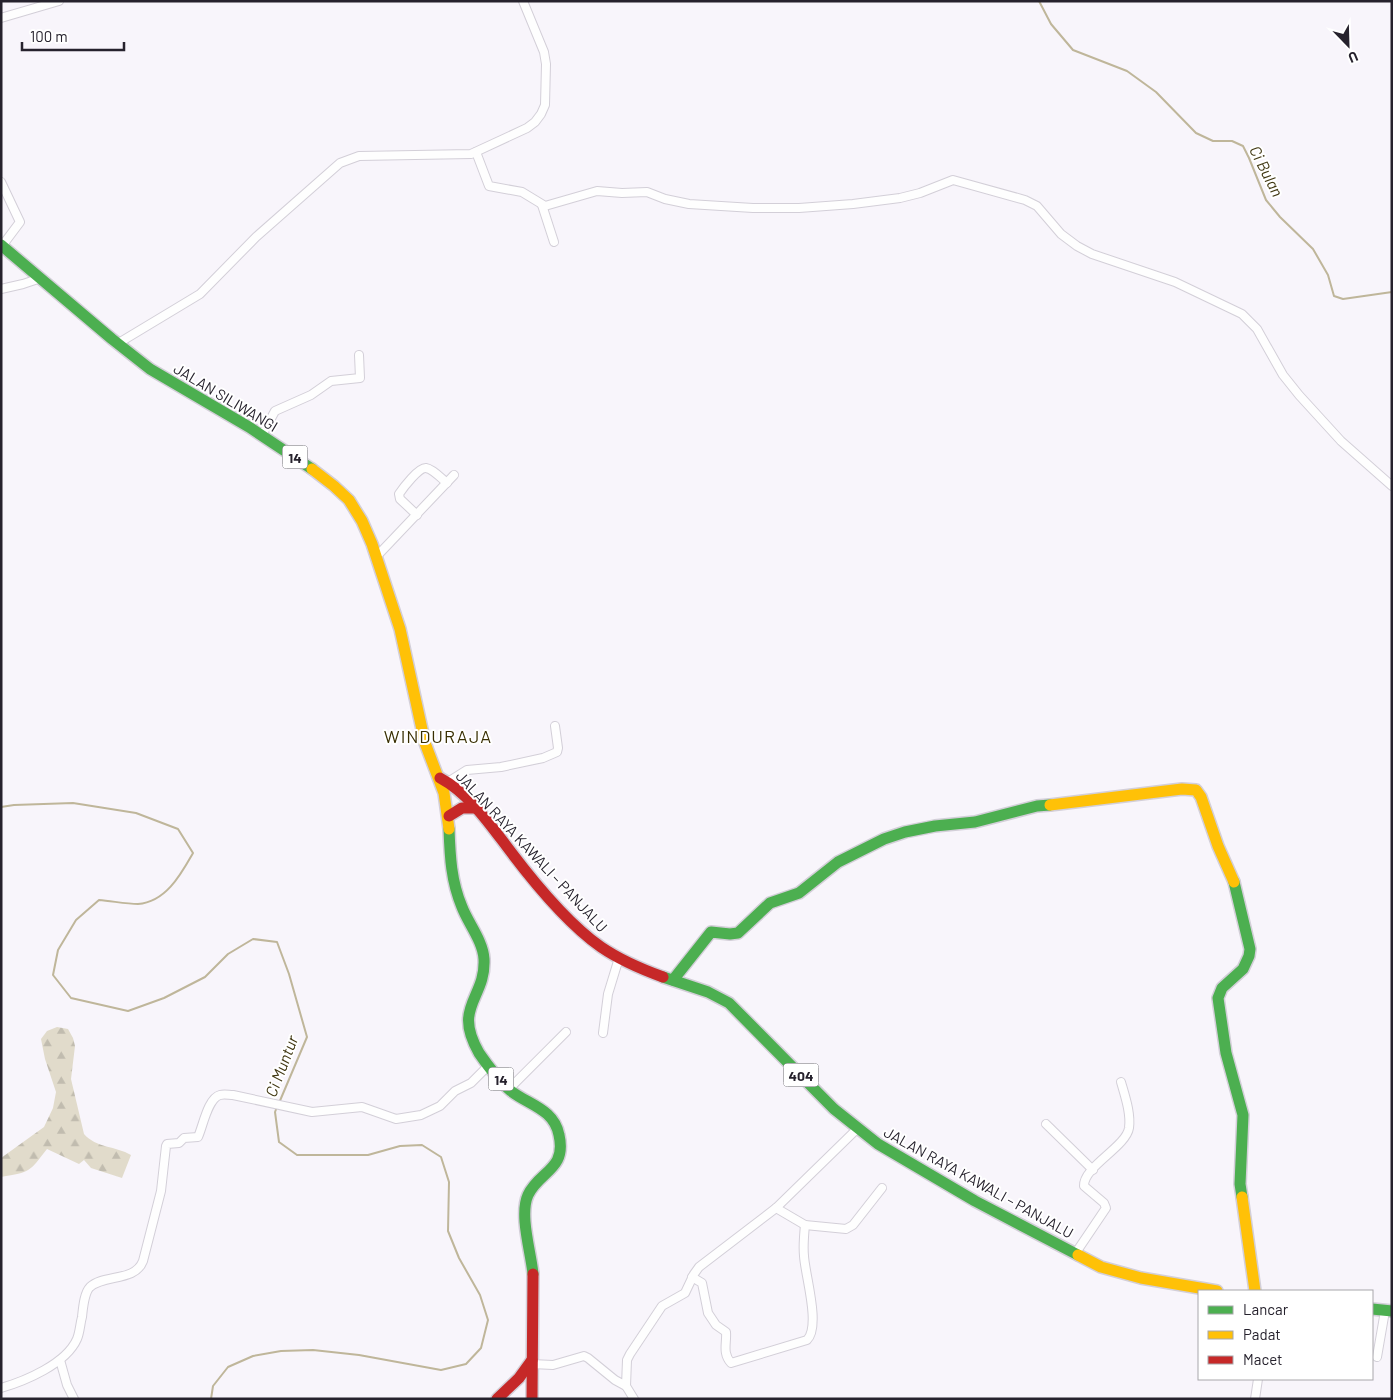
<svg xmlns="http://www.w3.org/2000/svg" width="1393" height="1400" font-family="Barlow,sans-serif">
<defs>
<pattern id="forest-firs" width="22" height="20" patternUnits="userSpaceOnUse" patternTransform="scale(1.25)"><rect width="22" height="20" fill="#e1dbcb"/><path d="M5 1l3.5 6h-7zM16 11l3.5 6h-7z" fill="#c1bcaf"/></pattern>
</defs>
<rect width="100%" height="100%" fill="#f8f5fb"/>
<path fill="url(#forest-firs)" d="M 57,1027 L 68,1029 L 73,1038 L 75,1046 L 71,1079 L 84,1134 C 96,1148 116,1146 131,1155 L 122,1178 L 91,1168 L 84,1160 L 79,1164 L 47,1149 C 29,1172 31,1172 1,1177 L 1,1158 L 44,1127 L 53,1108 L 56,1092 L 45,1059 L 41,1039 L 47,1031 Z"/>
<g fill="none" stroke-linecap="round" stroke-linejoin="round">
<g stroke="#bfb69a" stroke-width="2">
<path d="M 1039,1 L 1051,24 L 1073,50 L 1127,71 L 1156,92 L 1196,133 L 1213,141 L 1232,141 L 1243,146 L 1249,158 L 1266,200 L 1280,217 L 1313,249 L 1328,275 L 1334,296 L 1343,299 L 1392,292"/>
<path d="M 1,807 L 14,805 L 73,803 L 136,813 L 178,829 L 193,853 C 181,874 166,902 138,904 C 126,904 112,901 99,900 L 76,920 L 58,950 L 53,975 L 71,998 L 128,1011 L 164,998 L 205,977 L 228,954 L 253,939 L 277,942 L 289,974 L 307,1037 L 279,1103"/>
<path d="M 211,1399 L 213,1386 L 228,1367 L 253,1356 L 281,1351 L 313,1350 L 359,1355 L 441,1370 L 466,1364 L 481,1348 L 488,1320 L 480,1295 L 459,1258 L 448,1231 L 449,1182 L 441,1157 L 422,1145 L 400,1146 L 368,1155 L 297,1155 L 279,1142 L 275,1112 L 277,1107"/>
</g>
<defs>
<g id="street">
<path d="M 1,18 L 59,1"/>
<path d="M 476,152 L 489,186 L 522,192 L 545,206 L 597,191 L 622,193 L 647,192 L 665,199 L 689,204 L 753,208 L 799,208 L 853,204 L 900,198 L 920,193 L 953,180 L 1025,200 L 1037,206 L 1061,234 L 1077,246 L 1092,254 L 1175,282 L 1242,314 L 1257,329 L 1283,375 L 1299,395 L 1341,441 L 1392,486"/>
<path d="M 1,182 L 20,222 L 2,246"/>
<path d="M 542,205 L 554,242"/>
<path d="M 1,289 L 23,284 L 41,278"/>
<path d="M 117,344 L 200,294 L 256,237 L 340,163 L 359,156 L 471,154 L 527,128 L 535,122 L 541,114 L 545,105 L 546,64 L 544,52 L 523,1"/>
<path d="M 262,435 L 275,411 L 311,395 L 331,381 L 360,378 L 359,355"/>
<path d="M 417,515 L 400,499 L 399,494 C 403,488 419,467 426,468 C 433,469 442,479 447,483"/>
<path d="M 377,556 L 454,475"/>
<path d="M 448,782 L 467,770 L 501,767 L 543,758 L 557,752 L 558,748 L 555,726"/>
<path d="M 603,1033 L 608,994 L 619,958"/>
<path d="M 509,1089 L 566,1032"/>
<path d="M 1046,1124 L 1093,1170"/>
<path d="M 776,1208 L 805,1225 L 846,1229 L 853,1225 L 882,1188"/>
<path d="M 1075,1254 L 1106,1208 L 1104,1203 L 1084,1186 C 1083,1167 1126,1147 1129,1128 C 1131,1113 1125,1096 1121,1082"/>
<path d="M 692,1277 L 702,1283 L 708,1313 L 716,1325 L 726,1332 C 727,1343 722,1353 731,1363 L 807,1340 C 821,1326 805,1275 804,1256 C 803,1246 804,1235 805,1225"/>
<path d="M 1377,1357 L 1385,1311"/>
<path d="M 60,1360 L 67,1385 L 74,1399"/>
<path d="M 532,1364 L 553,1365 L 584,1356 L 588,1358 L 615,1380 L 626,1386 L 627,1360 L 630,1354 L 662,1306 L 685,1293 L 694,1274 L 699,1267 L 776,1208 L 858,1128"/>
<path d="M 626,1386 L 634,1399"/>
<path d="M 1,1388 C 25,1381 66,1364 77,1339 C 80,1332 80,1324 82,1317 C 83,1308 84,1293 90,1287 C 104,1274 135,1282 143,1261 L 161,1191 L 166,1146 L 167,1144 L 179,1143 L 184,1138 L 198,1137 C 203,1126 208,1098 220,1095 C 224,1094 229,1095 233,1095 L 312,1112 L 362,1107 L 396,1119 L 421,1115 L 440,1106 L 455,1091 L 471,1083 L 489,1065"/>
<path d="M 1255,1399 L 1258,1379"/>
</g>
<g id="fast">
<path d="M 1,245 L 112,339 L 150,369 L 249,427 L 312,469"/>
<path d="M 449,829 C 450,856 451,881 462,907 C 468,923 483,941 484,959 C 486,999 452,1006 479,1053 C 488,1066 498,1080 511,1091 C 529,1105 554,1109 559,1135 C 567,1170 539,1171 528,1195 C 519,1215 531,1252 533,1274"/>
<path d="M 1234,882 L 1250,949 L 1249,956 L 1243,969 L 1222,988 L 1218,998 L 1226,1053 L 1243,1115 L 1240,1184 L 1242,1197"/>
<path d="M 663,977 L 708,992 L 729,1003 L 834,1109 L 878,1144 L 975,1201 L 1078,1255"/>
<path d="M 673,980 L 711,932 L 730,934 L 738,933 L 770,903 L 799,893 L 838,862 L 884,839 L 905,832 L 935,826 L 975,822 L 1037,806 L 1050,805"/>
<path d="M 1372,1309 L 1392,1311"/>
</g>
<g id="slow">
<path d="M 312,469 L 334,486 L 349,500 L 362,521 L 372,544 L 400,629 L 425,743 L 444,793 L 449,829"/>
<path d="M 1050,805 L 1182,789 L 1196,790 L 1201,797 L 1218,846 L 1234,882"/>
<path d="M 1242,1197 L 1255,1291"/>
<path d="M 1078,1255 L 1101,1267 L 1141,1278 L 1217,1291"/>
</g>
<g id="jam">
<path d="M 440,778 C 470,794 491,826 511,852 C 536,885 567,923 601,947 C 620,960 641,969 663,977"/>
<path d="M 449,816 L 462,808 L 474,808"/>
<path d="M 497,1399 L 519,1378 L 532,1360"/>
<path d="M 532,1399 L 533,1274"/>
</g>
</defs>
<use href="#street" stroke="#d3cfd8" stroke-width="10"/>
<use href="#fast" stroke="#d3cfd8" stroke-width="14"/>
<use href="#slow" stroke="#d3cfd8" stroke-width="14"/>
<use href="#jam" stroke="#d3cfd8" stroke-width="14"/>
<use href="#street" stroke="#fefefe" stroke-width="8"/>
<use href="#fast" stroke="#4caf50" stroke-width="11"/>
<use href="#slow" stroke="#ffc107" stroke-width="11"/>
<use href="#jam" stroke="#c62828" stroke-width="11"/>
</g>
<g text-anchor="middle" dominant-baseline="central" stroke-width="4" stroke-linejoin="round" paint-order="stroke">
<g fill="#fff" stroke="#67646c" stroke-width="1">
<rect x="282.5" y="445.5" width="25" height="23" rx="4"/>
<rect x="783.5" y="1063.5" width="35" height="23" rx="4"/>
<rect x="488.5" y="1067.5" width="25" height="23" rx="4"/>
</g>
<g font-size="14" font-weight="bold" fill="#26222d">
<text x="295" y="457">14</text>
<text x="801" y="1075">404</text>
<text x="501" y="1079">14</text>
</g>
<g font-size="15" fill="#26222d" stroke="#fff">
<text transform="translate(226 397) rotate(31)">JALAN SILIWANGI</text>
<text transform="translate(532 851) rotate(47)">JALAN RAYA KAWALI – PANJALU</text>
<text transform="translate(979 1182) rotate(29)">JALAN RAYA KAWALI – PANJALU</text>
</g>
<g font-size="16" font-style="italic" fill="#403712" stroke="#fff">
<text transform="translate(1267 171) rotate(63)">Ci Bulan</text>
<text transform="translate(281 1066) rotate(-69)">Ci Muntur</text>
</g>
<g font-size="18" letter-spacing="1" fill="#392f03" stroke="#fff">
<text x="438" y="736">WINDURAJA</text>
</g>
</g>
<rect width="1393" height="1400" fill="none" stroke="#26222d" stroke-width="5"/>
<rect x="1198" y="1290" width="175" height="90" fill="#ffffff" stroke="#a8a7ab"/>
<rect x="1208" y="1306" width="25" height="8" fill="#4caf50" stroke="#a8a7ab"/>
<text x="1243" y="1315" font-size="15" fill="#26222d">Lancar</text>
<rect x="1208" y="1331" width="25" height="8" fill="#ffc107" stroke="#a8a7ab"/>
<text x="1243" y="1340" font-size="15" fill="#26222d">Padat</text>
<rect x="1208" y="1356" width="25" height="8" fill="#c62828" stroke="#a8a7ab"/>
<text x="1243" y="1365" font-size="15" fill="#26222d">Macet</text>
<g transform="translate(1348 45) rotate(157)" stroke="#ffffff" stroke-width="4" paint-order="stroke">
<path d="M0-4L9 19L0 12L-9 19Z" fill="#26222d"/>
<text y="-8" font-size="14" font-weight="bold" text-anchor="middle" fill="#26222d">U</text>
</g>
<path d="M22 42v8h102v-8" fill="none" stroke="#26222d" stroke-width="2.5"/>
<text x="30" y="42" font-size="15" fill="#26222d" stroke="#ffffff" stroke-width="4" paint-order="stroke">100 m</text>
</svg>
